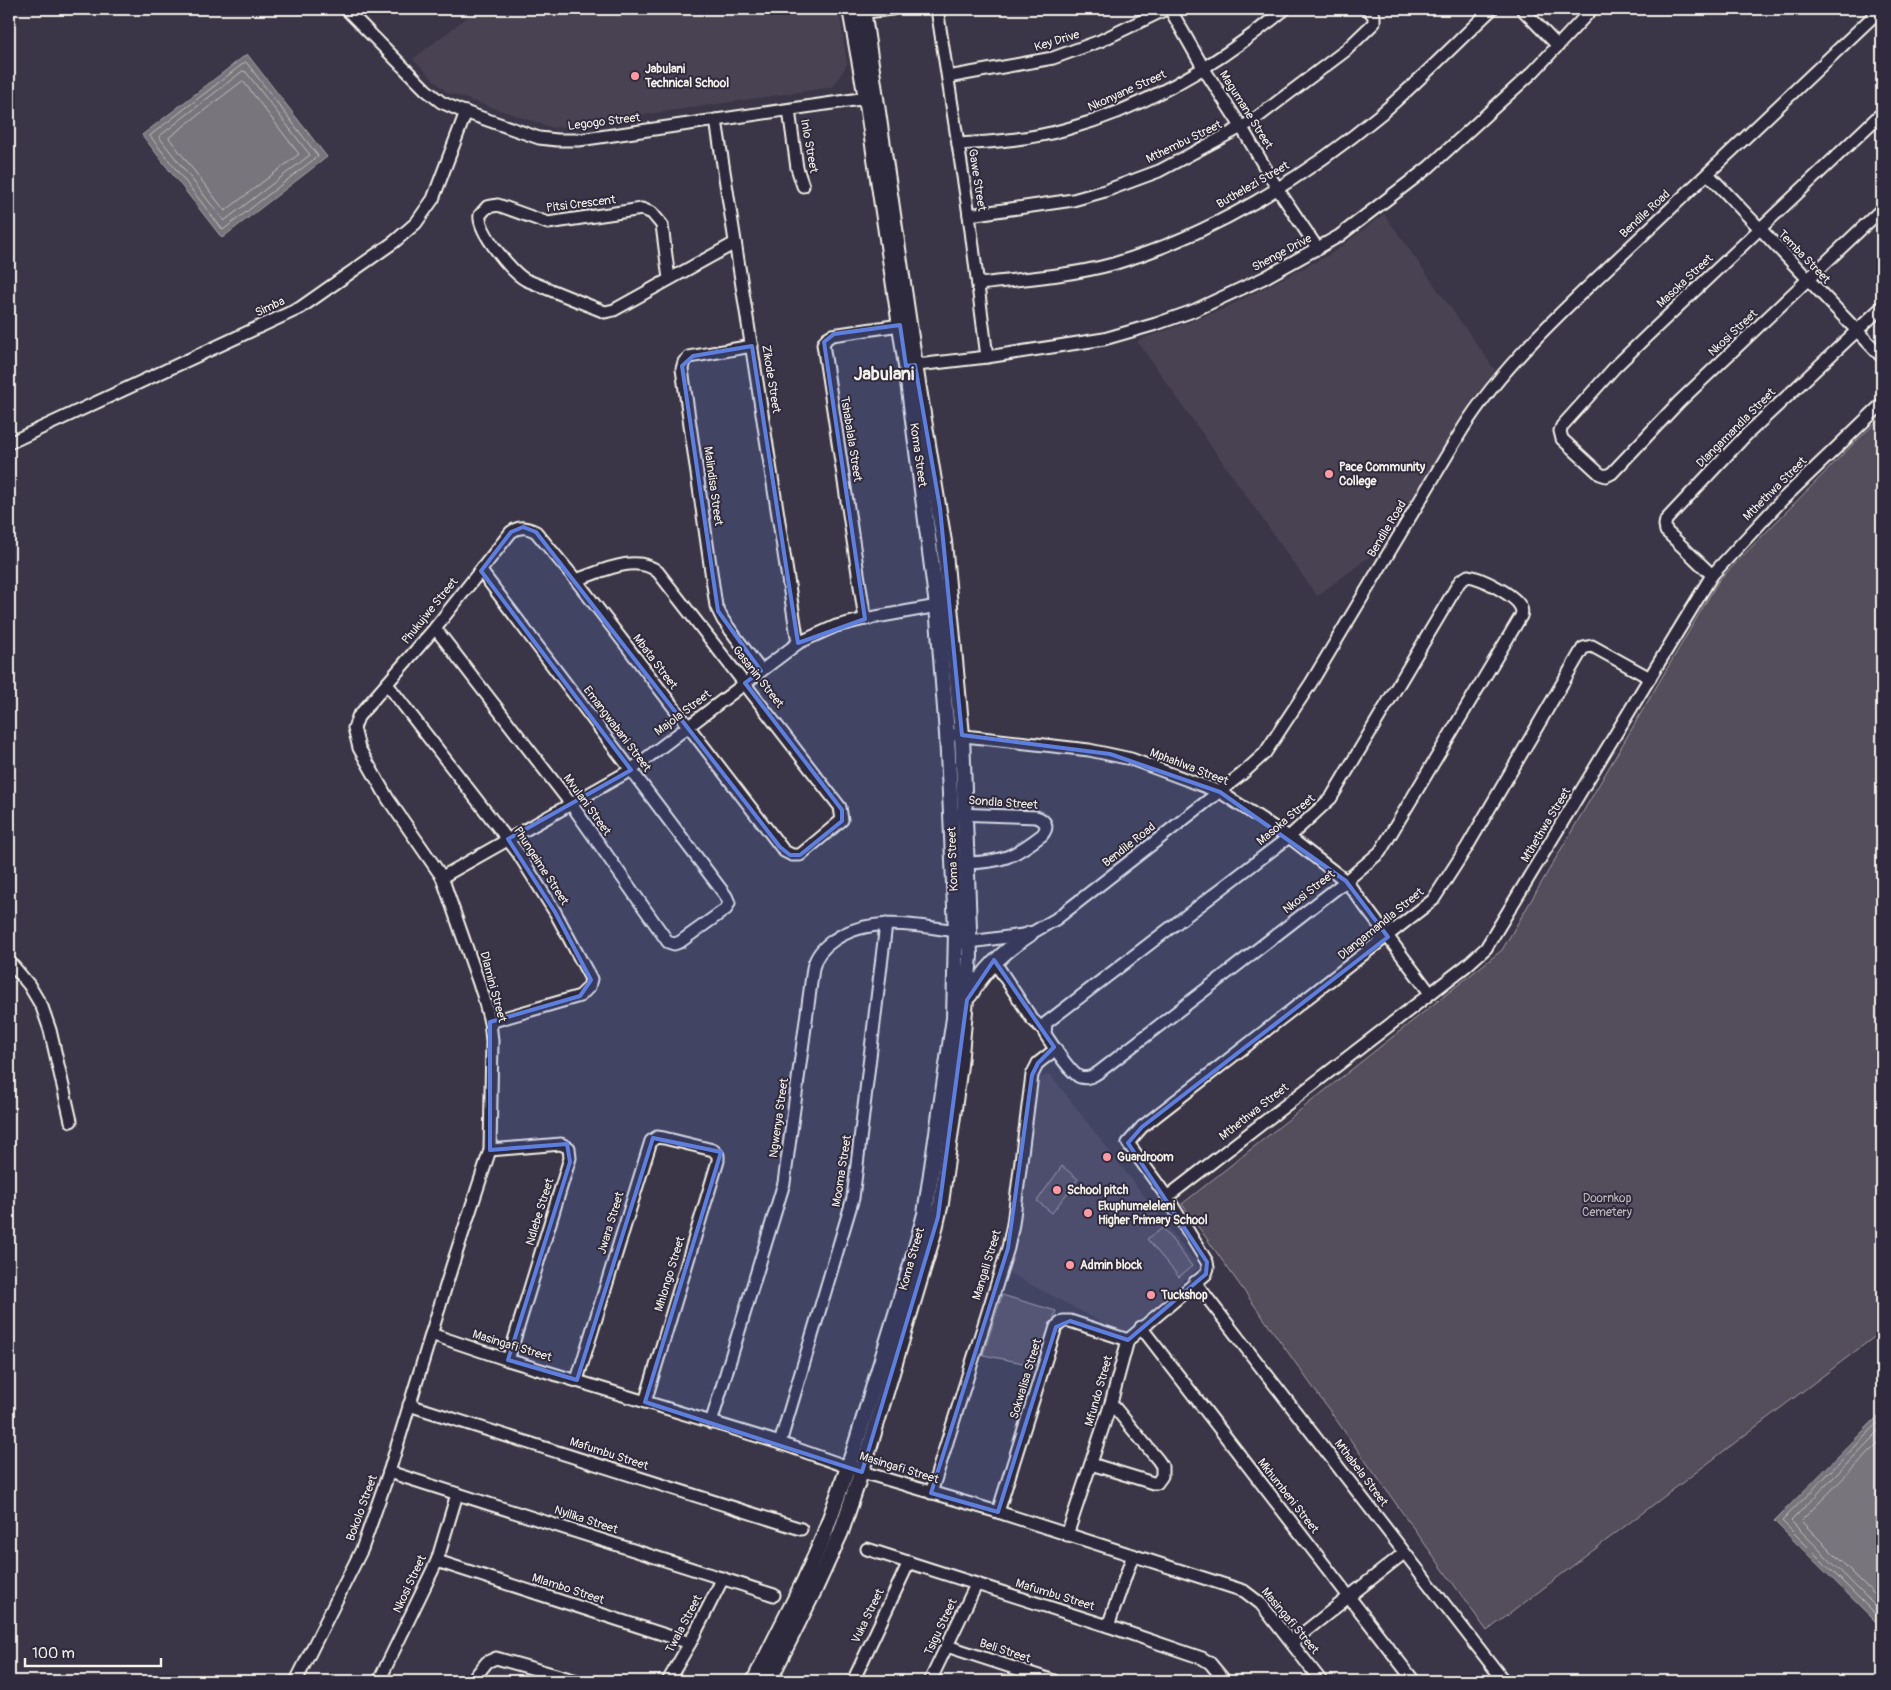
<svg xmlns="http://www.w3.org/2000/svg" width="1891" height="1690" font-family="Pangolin,sans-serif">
<rect width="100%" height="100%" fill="#3b3647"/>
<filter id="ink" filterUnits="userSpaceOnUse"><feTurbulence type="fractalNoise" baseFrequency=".02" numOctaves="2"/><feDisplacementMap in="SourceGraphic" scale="10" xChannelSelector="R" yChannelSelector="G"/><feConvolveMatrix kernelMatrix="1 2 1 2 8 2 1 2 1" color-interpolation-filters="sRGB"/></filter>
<g filter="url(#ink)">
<g fill="#484352">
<path d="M 478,9 L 839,9 L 847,64 L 833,87 L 553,128 L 446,92 L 413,59 Z"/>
<path d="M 1384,214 L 1495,370 L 1470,403 L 1385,545 L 1317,596 L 1137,341 L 1219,311 L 1331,254 Z"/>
<path d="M 1050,1074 L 1199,1267 L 1124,1334 L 1009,1273 L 1037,1078 Z"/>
</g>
<g fill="#534e5c" stroke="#a4a0a2">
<path d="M 1882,417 L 1882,1331 L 1487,1631 L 1182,1204 L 1502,950 L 1719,580 L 1853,444 Z"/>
<path d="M 1062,1166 L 1078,1179 L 1052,1213 L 1037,1201 Z"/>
<path d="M 1163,1228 L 1192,1266 L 1179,1277 L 1147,1239 Z"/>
<path d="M 1002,1295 L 1056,1311 L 1038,1366 L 983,1355 Z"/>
</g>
<g fill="#78747b" stroke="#aaa6a7">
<path d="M 247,54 L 327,157 L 222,238 L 142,135 Z"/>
<path d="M 1882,1412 L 1882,1622 L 1879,1625 L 1774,1521 Z"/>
</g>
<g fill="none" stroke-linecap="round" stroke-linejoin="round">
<g stroke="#c2bfbc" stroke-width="1">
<path d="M 246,62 L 318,156 L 223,230 L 150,136 Z"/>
<path d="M 243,71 L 246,72 L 310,155 L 224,221 L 159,137 Z"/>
<path d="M 243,81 L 299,154 L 225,211 L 169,138 Z"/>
<path d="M 1882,1419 L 1782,1521 L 1879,1618 L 1882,1619"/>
<path d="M 1882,1428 L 1791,1521 L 1882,1613"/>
<path d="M 1882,1439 L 1801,1521 L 1882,1602"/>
</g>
<defs>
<g id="minor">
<path d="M 346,9 L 426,90 L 441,102 L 459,110 L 539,138 L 557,140 L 579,140 L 874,97"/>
<path d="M 937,9 L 969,215 L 987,357"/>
<path d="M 1170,9 L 1204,69 L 1242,128 L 1277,188 L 1318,249"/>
<path d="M 1522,9 L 1558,46"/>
<path d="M 857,13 L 892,9"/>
<path d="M 948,77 L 1053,58 L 1100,41 L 1166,9"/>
<path d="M 789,110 L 797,168 L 803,186"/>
<path d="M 1882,113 L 1650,333 L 1615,367 L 1562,426 L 1560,431 L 1562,439 L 1600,474 L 1606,476 L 1612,473 L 1679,402 L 1882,209"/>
<path d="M 716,120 L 798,643"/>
<path d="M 958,144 C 994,142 1032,139 1067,129 C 1148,107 1221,62 1285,9"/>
<path d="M 1708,174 L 1882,357"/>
<path d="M 969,215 L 1073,200 L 1105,191 L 1159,171 L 1251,122 L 1345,51 L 1374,23 L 1374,16 L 1368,9"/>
<path d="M 669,279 L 662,225 L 652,213 L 642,209 L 548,223 L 498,205 L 487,207 L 480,215 C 477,230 512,273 526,280 L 605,312 L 614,310 L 735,243"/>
<path d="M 978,284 C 1022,279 1069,276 1113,264 C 1211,235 1304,178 1382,113 C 1420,80 1455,44 1492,9"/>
<path d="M 752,346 L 689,357 L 684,362 L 682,369 L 716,606 L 723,620 L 761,671"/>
<path d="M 908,366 L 987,357 L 1104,339 L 1156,324 L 1193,311 L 1264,278 L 1339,236 L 1429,167 L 1534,71 L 1592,9"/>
<path d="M 9,443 L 300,308 L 394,242 L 416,223 L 433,199 L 466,112"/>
<path d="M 1712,575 L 1666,531 L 1665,525 L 1666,520 L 1745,436 L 1882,307"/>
<path d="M 1468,576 C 1480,577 1517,596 1521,608 C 1522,610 1522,613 1521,616 L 1380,852 L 1346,881 L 1099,1072 C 1093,1076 1088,1079 1080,1077 C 1071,1074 1051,1043 1045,1034 L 1046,1023 L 1289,837 L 1331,798 L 1460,581 Z"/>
<path d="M 865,619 L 823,344 L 827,338 L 832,335 L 900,325"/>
<path d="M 435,628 L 571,804 L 668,942 L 674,944 L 680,942 L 726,909 L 729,903 L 726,896 L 481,571"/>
<path d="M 387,684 L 518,853 L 555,912 L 591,979 L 589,987 L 580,996 L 490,1022"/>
<path d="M 947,734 L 1089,750 L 1131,759 L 1220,792 L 1289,837 L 1346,881 L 1430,993"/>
<path d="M 956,814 L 1036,817 C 1046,820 1049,827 1042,835 C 1013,857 1003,862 966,863"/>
<path d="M 442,877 L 631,770 L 798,643 L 836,626 L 865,619 L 943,605"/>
<path d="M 963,943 L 1030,934 L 1056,919 L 1242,774 L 1265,753 L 1311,683 L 1462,430 C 1503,364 1571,303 1628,249 C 1712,169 1797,89 1881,9"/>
<path d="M 9,961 L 29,985 L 42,1007 L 50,1030 L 71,1121"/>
<path d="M 994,961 L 1032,1019 L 1044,1030"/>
<path d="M 490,1150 L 561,1144 L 569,1148 L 570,1158 L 508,1360"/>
<path d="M 1167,1197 L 1466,966 L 1486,948 L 1712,575 L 1783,499 L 1882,404"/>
<path d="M 1195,1282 L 1504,1681"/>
<path d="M 1141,1327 L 1414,1681"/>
<path d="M 431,1334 L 508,1360 L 780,1443 L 862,1472 L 998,1512 L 1244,1591 L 1261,1604 L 1321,1681"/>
<path d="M 577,1380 L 651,1141 L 657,1137 L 664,1138 L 713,1150 L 718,1155 L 718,1161 L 645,1402"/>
<path d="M 409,1405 L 801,1529"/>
<path d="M 711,1423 L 784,1183 L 813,968 C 816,955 823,947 834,940 C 869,916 915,925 956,931"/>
<path d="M 780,1443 L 853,1198 L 886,924"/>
<path d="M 1091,1464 L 1153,1483 L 1157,1483 L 1162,1476 L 1162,1466 L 1158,1460 L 1111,1403"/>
<path d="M 389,1472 L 774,1595"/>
<path d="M 931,1493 L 1008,1248 L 1013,1224 L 1032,1075 L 1038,1063 L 1056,1049"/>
<path d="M 998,1512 L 1056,1327 L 1063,1321 L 1070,1321 L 1128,1340"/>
<path d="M 1067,1535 L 1111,1403 L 1128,1340 L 1206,1274 L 1208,1268 L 1207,1262 L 1167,1197 L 1128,1143 L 1142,1127 L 1433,900 L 1467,847 L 1583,648 L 1592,646 L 1650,678"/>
<path d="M 867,1549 L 1108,1626 L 1202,1658 L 1210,1663 L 1225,1681"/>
<path d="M 437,1561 L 690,1643"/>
<path d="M 1108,1626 L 1133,1555"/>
<path d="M 1292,1642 L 1404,1553"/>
<path d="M 947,1646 L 1054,1681"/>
<path d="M 296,1681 L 362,1549 L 389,1472 L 452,1266 L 490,1150 L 492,1041 L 490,1022 L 483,995 L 442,877 L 388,799 L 359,748 L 354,728 L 358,717 L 435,628 L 511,532 C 520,526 527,527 536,532 L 576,580 L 784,851 L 792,855 L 800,855 L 842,820 L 840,807 L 658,572 C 636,553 600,572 576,580"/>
<path d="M 379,1681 L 437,1561 L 457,1494"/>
<path d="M 472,1681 L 487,1662 L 496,1658 L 577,1681"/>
<path d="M 668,1681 L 690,1643 L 723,1578"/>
<path d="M 853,1681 L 909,1562"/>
<path d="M 930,1681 L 976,1585"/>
</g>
<g id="major">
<path d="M 970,995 C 985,968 1005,950 1030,934"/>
<path d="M 754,1681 L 804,1581 L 823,1538 L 854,1450 L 911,1265 L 925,1214 L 954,1018 L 956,931 L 951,813 L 947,734 L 937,606 L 906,366 L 866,98 L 850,9"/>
<path d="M 769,1681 L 815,1589 L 841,1532 L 869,1449 L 934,1233 L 941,1203 L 960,1065 L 970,956 L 962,735 L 944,542 L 915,365 L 863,9"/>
</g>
</defs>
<use href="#minor" stroke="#f4f1e8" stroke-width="15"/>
<use href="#major" stroke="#f4f1e8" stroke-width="18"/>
<use href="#minor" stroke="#2f2a3d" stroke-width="11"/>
<use href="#major" stroke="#2f2a3d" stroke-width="14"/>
</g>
</g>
<path fill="#5e7fdd" fill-opacity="0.2" stroke="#5e7fdd" stroke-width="4" stroke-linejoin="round" d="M 900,325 L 906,366 L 915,365 L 940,508 L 962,735 L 1110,754 L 1220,792 L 1346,881 L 1388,937 L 1142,1127 L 1128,1143 L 1207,1262 L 1206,1274 L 1128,1340 L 1070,1321 L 1056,1327 L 998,1512 L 931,1493 L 1008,1248 L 1032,1075 L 1038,1063 L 1054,1047 L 994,960 L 967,1000 L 938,1217 L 862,1472 L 645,1402 L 721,1152 L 653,1138 L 577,1380 L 508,1360 L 570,1162 L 567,1144 L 490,1150 L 490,1022 L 580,996 L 591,980 L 555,912 L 508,839 L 631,770 L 481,571 L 511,532 L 523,527 L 536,532 L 780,847 L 790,855 L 800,855 L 842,821 L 842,810 L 745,683 L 761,671 L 718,611 L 682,366 L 693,356 L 752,346 L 798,643 L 865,619 L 824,342 L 834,334 Z"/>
<g fill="#ff9aa2" stroke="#2f2a3d" stroke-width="2">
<circle cx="635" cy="76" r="5"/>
<circle cx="1329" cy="474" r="5"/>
<circle cx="1107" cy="1157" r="5"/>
<circle cx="1057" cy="1190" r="5"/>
<circle cx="1088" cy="1213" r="5"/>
<circle cx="1070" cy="1265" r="5"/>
<circle cx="1151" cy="1295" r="5"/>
</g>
<g text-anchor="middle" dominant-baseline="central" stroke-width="4" stroke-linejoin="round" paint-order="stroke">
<g font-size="12" fill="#f4f1e8" stroke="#2f2a3d">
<text transform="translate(1057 41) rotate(-17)">Key Drive</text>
<text transform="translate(1127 91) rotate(-24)">Nkonyane Street</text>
<text transform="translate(1246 110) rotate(58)">Magumane Street</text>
<text transform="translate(604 122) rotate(-7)">Legogo Street</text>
<text transform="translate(1184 142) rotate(-26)">Mthembu Street</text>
<text transform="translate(809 146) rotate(80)">Inlo Street</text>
<text transform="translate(977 180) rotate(81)">Gawe Street</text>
<text transform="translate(1253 185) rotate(-30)">Buthelezi Street</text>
<text transform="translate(581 204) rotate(-7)">Pitsi Crescent</text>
<text transform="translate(1645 214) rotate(-43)">Bendile Road</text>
<text transform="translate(1282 253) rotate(-28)">Shenge Drive</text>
<text transform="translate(1804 257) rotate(46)">Temba Street</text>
<text transform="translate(1685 281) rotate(-43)">Masoka Street</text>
<text transform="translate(270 307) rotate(-25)">Simba</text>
<text transform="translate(1733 333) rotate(-43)">Nkosi Street</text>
<text transform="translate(771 379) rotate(81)">Zikode Street</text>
<text transform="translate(1736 428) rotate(-45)">Dlangamandla Street</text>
<text transform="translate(851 439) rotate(81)">Tshabalala Street</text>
<text transform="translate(918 455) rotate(82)">Koma Street</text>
<text transform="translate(713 486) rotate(82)">Malindisa Street</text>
<text transform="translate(1775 489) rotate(-45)">Mthethwa Street</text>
<text transform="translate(1387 529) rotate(-59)">Bendile Road</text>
<text transform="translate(430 611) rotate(-51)">Phukujwe Street</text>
<text transform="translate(655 662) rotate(53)">Mbata Street</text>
<text transform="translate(758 677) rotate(52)">Gasanin Street</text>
<text transform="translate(683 713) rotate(-37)">Majola Street</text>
<text transform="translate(617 729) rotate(53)">Emangwabani Street</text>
<text transform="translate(1189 767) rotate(21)">Mphahlwa Street</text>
<text transform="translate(1003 803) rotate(4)">Sondla Street</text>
<text transform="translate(587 805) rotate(54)">Mvulani Street</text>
<text transform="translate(1286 820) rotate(-40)">Masoka Street</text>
<text transform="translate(1546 825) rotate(-59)">Mthethwa Street</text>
<text transform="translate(1129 845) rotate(-38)">Bendile Road</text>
<text transform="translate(953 859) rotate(-92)">Koma Street</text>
<text transform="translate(541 866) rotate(57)">Phungeime Street</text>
<text transform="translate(1309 892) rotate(-38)">Nkosi Street</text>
<text transform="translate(1381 924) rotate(-39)">Dlangamandla Street</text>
<text transform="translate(493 987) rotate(75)">Dlamini Street</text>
<text transform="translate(1254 1112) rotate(-38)">Mthethwa Street</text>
<text transform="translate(779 1118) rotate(-82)">Ngwenya Street</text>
<text transform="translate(842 1171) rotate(-81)">Mooma Street</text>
<text transform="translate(540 1212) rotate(-73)">Ndlebe Street</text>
<text transform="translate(611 1223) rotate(-73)">Jwara Street</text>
<text transform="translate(912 1259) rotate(-74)">Koma Street</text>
<text transform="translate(987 1265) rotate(-73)">Mangali Street</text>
<text transform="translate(670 1274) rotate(-73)">Mhlongo Street</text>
<text transform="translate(512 1346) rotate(17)">Masingafi Street</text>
<text transform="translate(1026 1379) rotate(-73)">Sokwalisa Street</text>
<text transform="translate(1099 1391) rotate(-74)">Mfundo Street</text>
<text transform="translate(609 1454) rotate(18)">Mafumbu Street</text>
<text transform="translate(899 1468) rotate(17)">Masingafi Street</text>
<text transform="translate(1361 1473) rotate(53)">Mthabela Street</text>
<text transform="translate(1288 1496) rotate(52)">Mkhumbeni Street</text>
<text transform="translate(362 1508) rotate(-70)">Bokolo Street</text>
<text transform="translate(586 1520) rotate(18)">Nyilika Street</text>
<text transform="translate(410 1584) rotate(-65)">Nkosi Street</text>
<text transform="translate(568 1589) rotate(18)">Mlambo Street</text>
<text transform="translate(1055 1595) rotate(17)">Mafumbu Street</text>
<text transform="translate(868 1616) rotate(-64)">Vuka Street</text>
<text transform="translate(1290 1621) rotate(50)">Masingafi Street</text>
<text transform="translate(684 1624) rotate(-62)">Twala Street</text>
<text transform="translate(941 1627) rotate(-65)">Tsigu Street</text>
<text transform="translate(1005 1651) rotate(18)">Beli Street</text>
</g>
<g font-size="12" font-weight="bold" fill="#f4f1e8" stroke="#2f2a3d" text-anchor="start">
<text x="645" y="69">Jabulani<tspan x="645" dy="14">Technical School</tspan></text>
<text x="1339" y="467">Pace Community<tspan x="1339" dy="14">College</tspan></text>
<text x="1117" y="1157">Guardroom</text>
<text x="1067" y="1190">School pitch</text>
<text x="1098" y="1206">Ekuphumeleleni<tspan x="1098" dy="14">Higher Primary School</tspan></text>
<text x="1080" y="1265">Admin block</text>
<text x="1161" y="1295">Tuckshop</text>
</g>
<g font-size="12" fill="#bcb8b7" stroke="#2f2a3d">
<text x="1607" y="1198">Doornkop<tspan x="1607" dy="14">Cemetery</tspan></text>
</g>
<g font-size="18" font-weight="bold" fill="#f4f1e8" stroke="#2f2a3d">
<text x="884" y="374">Jabulani</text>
</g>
</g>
<rect width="1891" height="1690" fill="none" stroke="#2f2a3d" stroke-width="30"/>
<rect x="15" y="15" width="1861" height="1660" fill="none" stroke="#f4f1e8" stroke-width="2" filter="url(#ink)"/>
<path d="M25 1658v8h136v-8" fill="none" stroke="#f4f1e8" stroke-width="2.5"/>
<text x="32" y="1658" font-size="15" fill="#f4f1e8" stroke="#2f2a3d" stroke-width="4" paint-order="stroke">100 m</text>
</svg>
